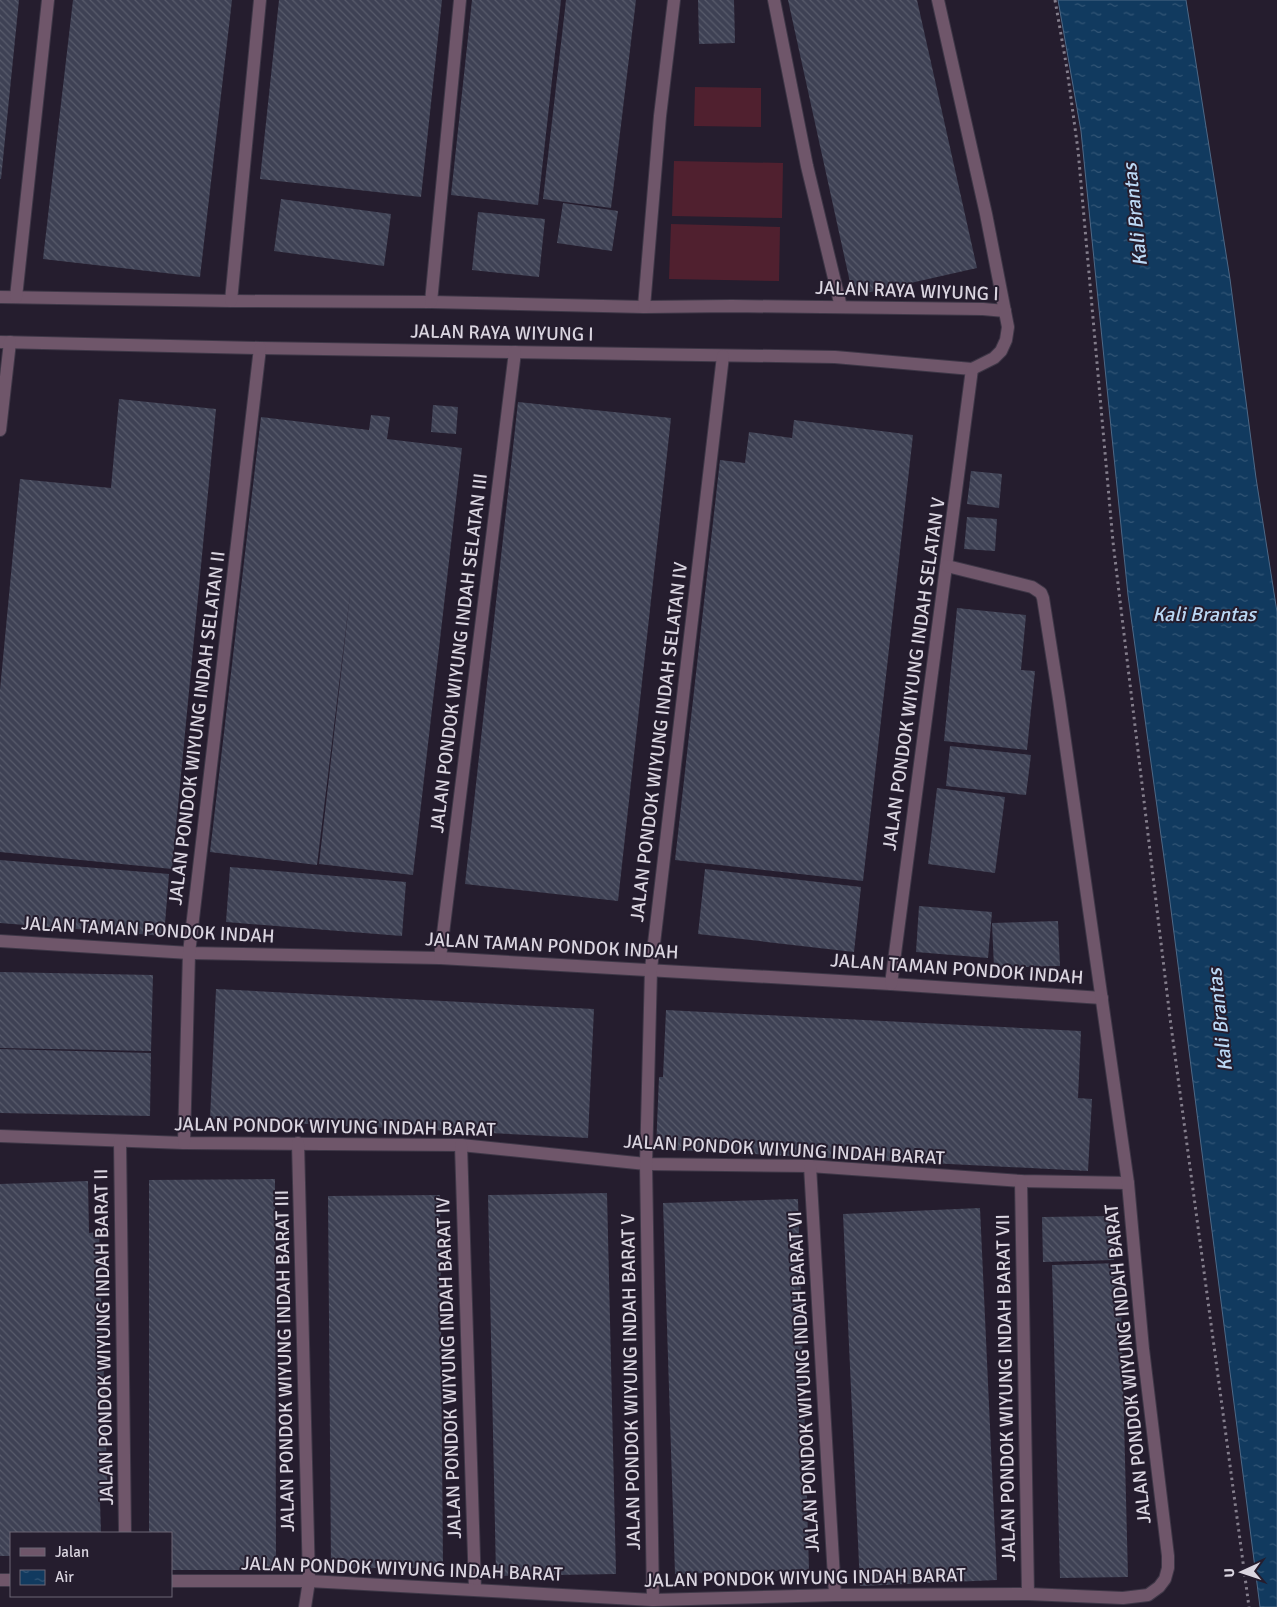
<svg xmlns="http://www.w3.org/2000/svg" width="1277" height="1607" font-family="Signika,sans-serif">
<defs>
<pattern id="water-ripples" width="26" height="14" patternUnits="userSpaceOnUse" patternTransform="scale(1.25)"><rect width="26" height="14" fill="#113a5f"/><path d="M2 4q2-2 4 0t4 0M15 11q2-2 4 0t4 0" fill="none" stroke="#335676"/></pattern>
<pattern id="building-back-hatch" width="6" height="6" patternUnits="userSpaceOnUse" patternTransform="scale(1.25)"><rect width="6" height="6" fill="#3e4154"/><path d="M-1 5l2 2M0 0l6 6M5-1l2 2" fill="none" stroke="#595c6c"/></pattern>
</defs>
<rect width="100%" height="100%" fill="#251d2e"/>
<g fill="#50202f">
<path d="M 695,87 L 761,88 L 761,127 L 694,126 Z"/>
<path d="M 674,161 L 783,163 L 782,218 L 672,216 Z"/>
<path d="M 671,224 L 780,227 L 779,281 L 669,279 Z"/>
</g>
<path fill="url(#water-ripples)" stroke="#4d6886" d="M 1058,0 L 1186,0 L 1230,279 L 1256,478 L 1277,612 L 1277,1607 L 1260,1607 L 1169,894 L 1128,595 L 1081,131 Z"/>
<g fill="url(#building-back-hatch)">
<path d="M 0,0 L 19,0 L 1,179 L 0,179 Z"/>
<path d="M 73,0 L 232,0 L 200,277 L 43,259 Z"/>
<path d="M 279,0 L 442,0 L 421,197 L 260,179 Z"/>
<path d="M 472,0 L 561,0 L 538,205 L 451,195 Z"/>
<path d="M 566,0 L 636,0 L 611,208 L 543,199 Z"/>
<path d="M 698,0 L 734,0 L 735,43 L 699,44 Z"/>
<path d="M 788,0 L 917,0 L 977,268 L 853,296 Z"/>
<path d="M 281,199 L 391,214 L 384,266 L 274,251 Z"/>
<path d="M 563,203 L 618,211 L 612,251 L 557,243 Z"/>
<path d="M 478,212 L 545,219 L 539,277 L 472,270 Z"/>
<path d="M 119,399 L 216,409 L 172,869 L 0,852 L 0,690 L 20,479 L 111,488 Z"/>
<path d="M 518,402 L 671,418 L 618,901 L 465,884 Z"/>
<path d="M 433,405 L 458,407 L 456,434 L 431,432 Z"/>
<path d="M 371,415 L 390,417 L 387,439 L 462,448 L 413,875 L 319,864 L 351,587 L 317,865 L 210,852 L 261,417 L 369,430 Z"/>
<path d="M 794,420 L 913,435 L 863,881 L 675,860 L 720,460 L 745,463 L 749,432 L 792,438 Z"/>
<path d="M 971,471 L 1002,474 L 999,508 L 967,504 Z"/>
<path d="M 967,517 L 997,519 L 995,551 L 964,549 Z"/>
<path d="M 957,608 L 1026,615 L 1021,670 L 1035,671 L 1027,750 L 944,741 Z"/>
<path d="M 950,746 L 1031,755 L 1026,795 L 946,786 Z"/>
<path d="M 937,788 L 1005,797 L 995,873 L 928,864 Z"/>
<path d="M 0,860 L 169,874 L 164,936 L 0,923 Z"/>
<path d="M 230,867 L 406,882 L 402,936 L 226,922 Z"/>
<path d="M 705,869 L 861,887 L 854,952 L 698,934 Z"/>
<path d="M 919,906 L 992,912 L 988,958 L 916,952 Z"/>
<path d="M 1058,921 L 1060,966 L 994,968 L 992,923 Z"/>
<path d="M 0,972 L 153,975 L 151,1051 L 0,1048 Z"/>
<path d="M 216,989 L 594,1009 L 588,1138 L 210,1119 Z"/>
<path d="M 666,1010 L 1081,1031 L 1078,1098 L 1092,1099 L 1088,1171 L 656,1149 L 659,1077 L 663,1077 Z"/>
<path d="M 0,1049 L 151,1053 L 150,1116 L 0,1113 Z"/>
<path d="M 275,1179 L 276,1570 L 171,1570 L 171,1533 L 149,1533 L 149,1180 Z"/>
<path d="M 88,1181 L 89,1233 L 99,1232 L 108,1500 L 100,1501 L 101,1533 L 11,1533 L 11,1556 L 0,1556 L 0,1184 Z"/>
<path d="M 607,1193 L 616,1574 L 496,1576 L 488,1195 Z"/>
<path d="M 440,1195 L 443,1568 L 331,1568 L 328,1196 Z"/>
<path d="M 798,1199 L 809,1570 L 675,1574 L 663,1203 Z"/>
<path d="M 980,1208 L 997,1580 L 860,1586 L 843,1214 Z"/>
<path d="M 1112,1216 L 1114,1260 L 1043,1262 L 1042,1217 Z"/>
<path d="M 1120,1263 L 1128,1577 L 1060,1578 L 1052,1265 Z"/>
</g>
<g fill="none" stroke-linecap="round" stroke-linejoin="round">
<defs>
<g id="minor">
<path d="M 774,0 L 807,166 L 841,307"/>
<path d="M 0,297 L 231,301 L 431,302 L 644,307 L 732,306 L 983,309 L 1005,311"/>
<path d="M 16,297 L 48,0"/>
<path d="M 231,301 L 260,0"/>
<path d="M 431,302 L 460,0"/>
<path d="M 644,307 L 660,116 L 674,0"/>
<path d="M 0,342 L 260,348 L 835,357 L 972,369 L 994,358 L 1001,351 L 1006,340 L 1008,327 L 986,214 L 938,0"/>
<path d="M 0,430 L 10,342"/>
<path d="M 0,941 L 189,953 L 440,958 L 891,984 L 1102,998"/>
<path d="M 440,958 L 515,352"/>
<path d="M 891,984 L 972,369"/>
<path d="M 0,1136 L 184,1143 L 461,1145 L 646,1164 L 810,1166 L 1021,1181 L 1128,1183"/>
<path d="M 120,1141 L 125,1533"/>
<path d="M 184,1143 L 189,953 L 260,348"/>
<path d="M 298,1143 L 309,1581 L 305,1607"/>
<path d="M 461,1145 L 475,1589"/>
<path d="M 810,1166 L 835,1595"/>
<path d="M 1021,1181 L 1028,1594"/>
<path d="M 0,1580 L 11,1580"/>
<path d="M 171,1581 L 309,1581 L 653,1600 L 835,1595 L 1028,1594 L 1123,1598 L 1148,1595 L 1159,1587 L 1165,1579 L 1168,1568 L 1168,1556 L 1143,1349 L 1128,1183 L 1059,699 L 1043,598 L 1041,593 L 1032,587 L 947,566"/>
<path d="M 653,1600 L 646,1164 L 651,969 L 723,356"/>
</g>
</defs>
<use href="#minor" stroke="#3e3747" stroke-width="14"/>
<path stroke="#847e8c" stroke-width="3" stroke-dasharray="2.5 4" stroke-linecap="butt" d="M 1055,0 L 1067,69 L 1078,150 L 1113,542 L 1170,1018 L 1249,1607"/>
<use href="#minor" stroke="#6f566a" stroke-width="12"/>
</g>
<g text-anchor="middle" dominant-baseline="central" stroke-width="4" stroke-linejoin="round" paint-order="stroke">
<g font-size="19" fill="#dad5e0" stroke="#251d2e">
<text transform="translate(907 291) rotate(2)">JALAN RAYA WIYUNG I</text>
<text transform="translate(502 333) rotate(1)">JALAN RAYA WIYUNG I</text>
<text transform="translate(459 653) rotate(-83)">JALAN PONDOK WIYUNG INDAH SELATAN III</text>
<text transform="translate(914 674) rotate(-82)">JALAN PONDOK WIYUNG INDAH SELATAN V</text>
<text transform="translate(197 728) rotate(-83)">JALAN PONDOK WIYUNG INDAH SELATAN II</text>
<text transform="translate(659 742) rotate(-83)">JALAN PONDOK WIYUNG INDAH SELATAN IV</text>
<text transform="translate(148 930) rotate(3)">JALAN TAMAN PONDOK INDAH</text>
<text transform="translate(552 946) rotate(3)">JALAN TAMAN PONDOK INDAH</text>
<text transform="translate(957 969) rotate(4)">JALAN TAMAN PONDOK INDAH</text>
<text transform="translate(335 1127) rotate(1)">JALAN PONDOK WIYUNG INDAH BARAT</text>
<text transform="translate(784 1150) rotate(3)">JALAN PONDOK WIYUNG INDAH BARAT</text>
<text transform="translate(104 1337) rotate(-91)">JALAN PONDOK WIYUNG INDAH BARAT II</text>
<text transform="translate(285 1361) rotate(-91)">JALAN PONDOK WIYUNG INDAH BARAT III</text>
<text transform="translate(1128 1364) rotate(-96)">JALAN PONDOK WIYUNG INDAH BARAT</text>
<text transform="translate(449 1368) rotate(-92)">JALAN PONDOK WIYUNG INDAH BARAT IV</text>
<text transform="translate(631 1382) rotate(-91)">JALAN PONDOK WIYUNG INDAH BARAT V</text>
<text transform="translate(804 1382) rotate(-93)">JALAN PONDOK WIYUNG INDAH BARAT VI</text>
<text transform="translate(1006 1388) rotate(-91)">JALAN PONDOK WIYUNG INDAH BARAT VII</text>
<text transform="translate(402 1569) rotate(2)">JALAN PONDOK WIYUNG INDAH BARAT</text>
<text transform="translate(805 1578) rotate(-1)">JALAN PONDOK WIYUNG INDAH BARAT</text>
</g>
<g font-size="20" font-style="italic" fill="#bbd8f5" stroke="#251d2e">
<text transform="translate(1135 215) rotate(-96)">Kali Brantas</text>
<text x="1204" y="614">Kali Brantas</text>
<text transform="translate(1220 1020) rotate(-96)">Kali Brantas</text>
</g>
</g>
<rect x="10" y="1532" width="162" height="65" fill="#251d2e" stroke="#6d6775"/>
<rect x="20" y="1548" width="25" height="8" fill="#6f566a" stroke="#6d6775"/>
<text x="55" y="1557" font-size="15" fill="#dad5e0">Jalan</text>
<rect x="20" y="1570" width="25" height="15" fill="url(#water-ripples)" stroke="#6d6775"/>
<text x="55" y="1582" font-size="15" fill="#dad5e0">Air</text>
<g transform="translate(1242 1572) rotate(267)" stroke="#251d2e" stroke-width="4" paint-order="stroke">
<path d="M0-4L9 19L0 12L-9 19Z" fill="#dad5e0"/>
<text y="-8" font-size="14" font-weight="bold" text-anchor="middle" fill="#dad5e0">U</text>
</g>
</svg>
